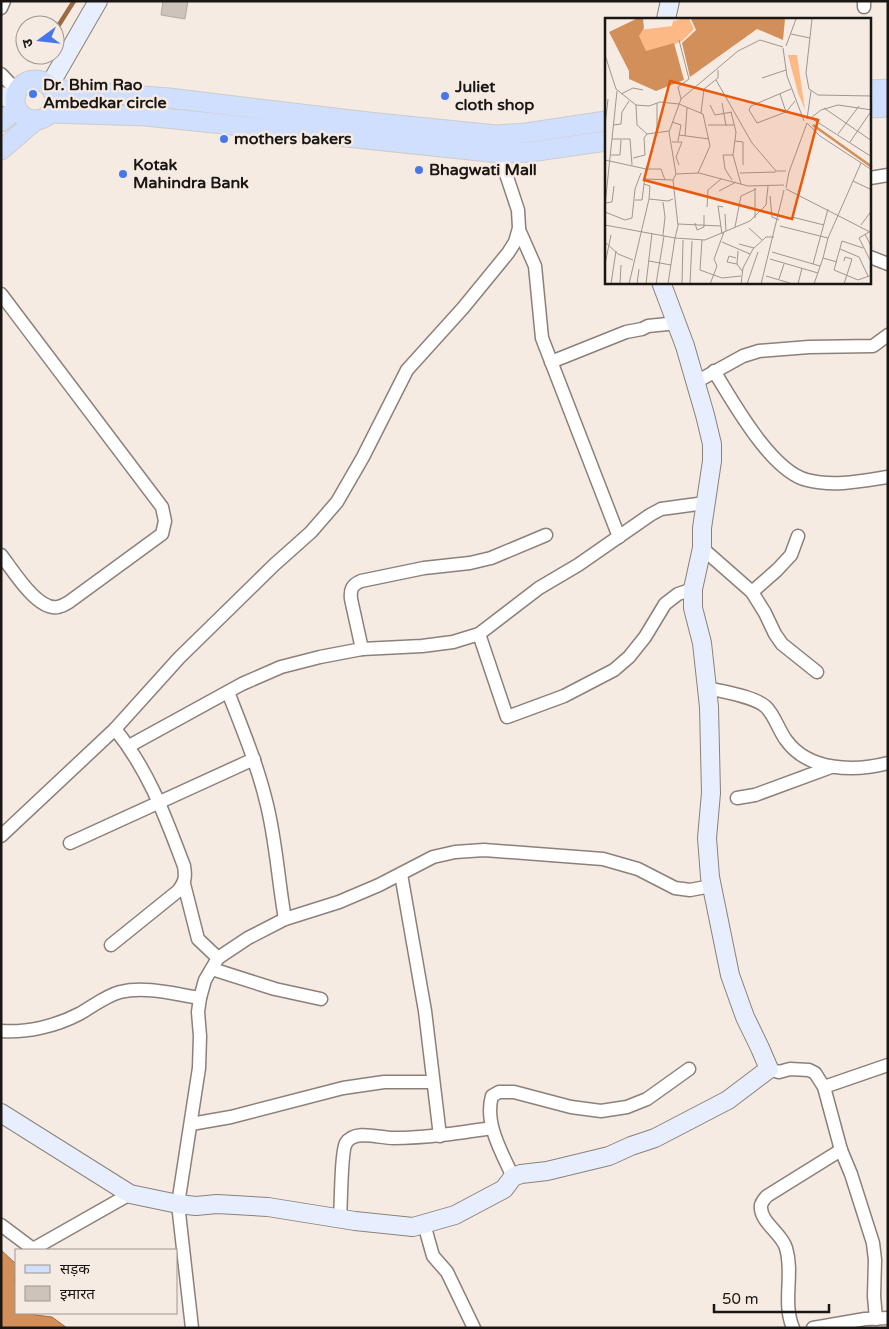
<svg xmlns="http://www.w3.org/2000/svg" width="889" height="1329" font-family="'Varela Round','Noto Sans Devanagari',sans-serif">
<rect width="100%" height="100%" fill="#f6ebe3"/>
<path fill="#d38f5a" stroke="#9c6b45" d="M 1,1250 L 16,1264 L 15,1282 L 16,1284 L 16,1313 L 34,1313 L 35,1315 L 52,1317 L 67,1328 L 1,1328 Z"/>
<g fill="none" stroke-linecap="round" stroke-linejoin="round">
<path stroke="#9c6b45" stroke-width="4.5" d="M 55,31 L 74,1"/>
</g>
<path fill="#cdc3bb" stroke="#b4aaa2" d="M 163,1 L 188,1 L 185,19 L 161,15 Z"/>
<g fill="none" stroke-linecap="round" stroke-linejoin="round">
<defs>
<g id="street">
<path d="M 864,7 L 864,1"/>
<path d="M 1,8 L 4,1"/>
<path d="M 1,74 L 17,91"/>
<path d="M 870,178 L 888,175"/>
<path d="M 517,238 L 520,232 L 535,266 L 542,338 L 619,537"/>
<path d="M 870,257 L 888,264"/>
<path d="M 1,294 L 162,507 L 165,521 L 162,534 L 69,602 C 66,604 62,606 58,607 C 37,611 13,570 1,555"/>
<path d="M 551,362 L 626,332 L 642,329 L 648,326 L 677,323"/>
<path d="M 714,371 C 733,402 771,471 807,480 C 834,487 862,481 888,477"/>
<path d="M 696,382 L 743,356 L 759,351 L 809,347 L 873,346 L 888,335"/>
<path d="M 702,548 L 752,592 L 765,613 L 775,634 L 782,644 L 817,672"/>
<path d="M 752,592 L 777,570 L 791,555 L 798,536"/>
<path d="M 479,634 L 507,717 L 564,696 L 614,670 L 629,657 L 645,637 L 665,604 L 678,594 L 693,589"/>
<path d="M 362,649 L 351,599 C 350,589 352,585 361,581 L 424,568 L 470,563 L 491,558 L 546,535"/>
<path d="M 708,688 C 723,692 754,696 766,707 C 775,716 778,729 786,740 C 808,771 854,772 888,763"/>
<path d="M 228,692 C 242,728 257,764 266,801 C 276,839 278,880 285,919"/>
<path d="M 129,746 L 242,684 L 281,667 L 320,657 L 362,649 L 422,646 L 453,642 L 479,634 L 539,588 L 578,565 L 650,515 L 661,509 L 705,503"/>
<path d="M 737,798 L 755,795 L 831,767"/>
<path d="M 1,836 L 115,729 L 179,658 L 274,565 L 311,532 L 337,502 L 363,457 L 407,370 L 463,308 L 508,253 L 515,242 L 519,228 L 518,210 L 499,153"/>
<path d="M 70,843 L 254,759"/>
<path d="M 401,874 L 425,1011 L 440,1136"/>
<path d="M 184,884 L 198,939 L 218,958"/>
<path d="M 111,945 L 178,891 C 185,882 186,877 184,866 C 165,816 149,771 115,729"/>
<path d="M 212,969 L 275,989 L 321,999"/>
<path d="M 1,1031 C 27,1033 56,1026 79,1014 C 92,1007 105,996 120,992 C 146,986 174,994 200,998"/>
<path d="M 769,1069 L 779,1072 L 790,1069 L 809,1070 L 815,1073 L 824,1087 L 841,1150 L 851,1174 L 873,1243 L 875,1260 L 874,1296 L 876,1319"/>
<path d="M 824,1087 L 888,1065"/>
<path d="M 191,1124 L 231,1117 L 343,1088 L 384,1082 L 433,1082"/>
<path d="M 513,1177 C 502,1153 484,1123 492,1096 L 499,1092 L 514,1092 L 571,1107 L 601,1111 L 627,1107 L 647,1099 L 689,1069"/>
<path d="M 340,1219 C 341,1206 341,1151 346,1143 C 355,1129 379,1138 393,1138 C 426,1138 459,1133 492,1128"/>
<path d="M 424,1224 L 433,1256 L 447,1272 L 474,1328"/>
<path d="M 1,1225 L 33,1249 L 130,1194"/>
<path d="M 192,1328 L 178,1204 L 199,1068 L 200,1036 L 198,1012 L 200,998 L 205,980 L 218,958 L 248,938 L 285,919 L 339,902 L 379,885 L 433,857 L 455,852 L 484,850 L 603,859 L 638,869 L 675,888 L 690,890 L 711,886"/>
<path d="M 793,1328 C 782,1302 794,1274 786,1248 C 782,1233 759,1222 761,1205 C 762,1202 765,1198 767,1196 L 841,1150"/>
<path d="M 813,1328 L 865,1319 L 888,1318"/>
</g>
<g id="secondary">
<path d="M 666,19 L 670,1"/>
<path d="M 49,86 L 98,1"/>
<path d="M 1,96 L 15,100"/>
<path d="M 1,1113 L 130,1194 L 178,1204 L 196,1206 L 217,1204 L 268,1207 L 355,1221 L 413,1227 L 455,1215 L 504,1189 L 513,1177 L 521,1174 L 547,1171 L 609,1156 L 631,1146 L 655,1138 L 728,1100 L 769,1069 L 760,1048 L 745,1017 L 730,975 L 710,877 L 707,838 L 711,793 L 709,707 L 702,643 L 693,608 L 693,589 L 702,548 L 702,528 L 712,461 L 712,444 L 705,415 L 685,346 L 661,282"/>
</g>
<g id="primary">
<circle cx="35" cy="100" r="20"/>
<path d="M 51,89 L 169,98 L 368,122 L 496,135 L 526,133 L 606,121"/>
<path d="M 870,90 L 888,89"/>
<path d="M 870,108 L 888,107"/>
<path d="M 50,113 L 146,116 L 499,153 L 530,152 L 606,141"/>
<path d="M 1,122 L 17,109"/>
<path d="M 1,150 L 36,120"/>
</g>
</defs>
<use href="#street" stroke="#8b817a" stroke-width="15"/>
<use href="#secondary" stroke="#8b817a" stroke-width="20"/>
<use href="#primary" stroke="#cdcccb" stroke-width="21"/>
<use href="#street" stroke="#fff" stroke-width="12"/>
<use href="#secondary" stroke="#e7effe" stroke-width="18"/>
<use href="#primary" stroke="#d0dffd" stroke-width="19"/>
</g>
<g fill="#4777e9" stroke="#f6ebe3" stroke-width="2">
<circle cx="33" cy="94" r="5"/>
<circle cx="445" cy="96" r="5"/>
<circle cx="224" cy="139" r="5"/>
<circle cx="419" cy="170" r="5"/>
<circle cx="123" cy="174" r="5"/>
</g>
<g text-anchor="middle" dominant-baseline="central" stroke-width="5" stroke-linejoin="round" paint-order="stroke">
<g font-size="16" font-weight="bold" fill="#1a1613" stroke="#f6ebe3" text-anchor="start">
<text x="43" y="85">Dr. Bhim Rao<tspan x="43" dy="18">Ambedkar circle</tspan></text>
<text x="455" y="87">Juliet<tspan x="455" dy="18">cloth shop</tspan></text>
<text x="234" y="139">mothers bakers</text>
<text x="133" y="165">Kotak<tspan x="133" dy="18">Mahindra Bank</tspan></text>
<text x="429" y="170">Bhagwati Mall</text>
</g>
</g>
<g transform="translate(605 18)">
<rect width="266" height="266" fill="#f6ebe3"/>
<path d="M 77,1 L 84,1 L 89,11 L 77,23 L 50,35 L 40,34 L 33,23 L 34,12 L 67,8 L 68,3 ZM 183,37 L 192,37 L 200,92 L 193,75 Z" fill="#fcb985"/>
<path d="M 31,1 L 38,1 L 39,10 L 34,18 L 41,33 L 69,25 L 79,62 L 51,73 L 24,61 L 24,53 L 4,14 ZM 86,1 L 180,1 L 178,22 L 152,11 L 85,59 L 77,25 L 91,12 Z" fill="#d38f5a"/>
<path fill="none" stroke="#d38f5a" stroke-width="2.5" d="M 208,107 L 267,149"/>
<path fill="none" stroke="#9e9690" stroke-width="1" d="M 207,1 L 201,55 L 204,71 L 213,77 L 267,78M 186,16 L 205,20M 74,22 L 84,61 L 73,69 L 76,81M 181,28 L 191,1M 178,29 L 155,22 L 133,33 L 76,81 L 64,114 L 71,156 L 94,155 L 143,168 L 179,167M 178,30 L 182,58 L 199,103M 0,37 L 11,71M 157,60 L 181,52M 111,62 L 147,125 L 171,153 L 181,153M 11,71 L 31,87 L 44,88 L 55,84 L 74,86 L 98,96 L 105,128 L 93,155M 186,71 L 146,88 L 144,92 L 152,105 L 181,94 L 190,83M 16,76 L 28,70 L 38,72M 175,76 L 181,94M 117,85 L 121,108M 31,87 L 32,107 L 42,116 L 64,113M 105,87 L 110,97 L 127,94M 219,90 L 267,123M 126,94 L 131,114 L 128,137 L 136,166M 96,95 L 99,71 L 113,60 L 113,52M 207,99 L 216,92 L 233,87 L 267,92M 206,100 L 267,139M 202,101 L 206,73M 67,104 L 76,107 L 73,123M 202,105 L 215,118 L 267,152M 0,107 L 3,81M 8,107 L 16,106 L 17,94 L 24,83M 103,107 L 129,107M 52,111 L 52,85M 233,116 L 254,88M 74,117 L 104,121M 80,118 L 82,90M 7,121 L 25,121 L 27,147M 130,123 L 138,124 L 138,147M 67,124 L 77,124 L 71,139 L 74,147M 245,124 L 267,92M 6,137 L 15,137 L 16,122M 28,140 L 40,137 L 39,120 L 42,116M 0,142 L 41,151 L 37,182 L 30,182M 41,151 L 56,151 L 60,162M 135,155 L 171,154M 40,161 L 68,162 L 71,156M 127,162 L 120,151 L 118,137 L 128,137M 248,163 L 267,172M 181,170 L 184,154 L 202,105M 181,171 L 267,215M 114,173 L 131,164M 165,178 L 167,199 L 174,202M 44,181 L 63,183 L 68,181M 0,185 L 7,184 L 9,168M 0,187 L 12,73M 102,189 L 103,172 L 116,161M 0,194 L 20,202 L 27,200 L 30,171 L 36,155M 120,196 L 121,213M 187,199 L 219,207M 150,200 L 150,170M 90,205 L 92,212 L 99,209 L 99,197M 73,206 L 116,208M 0,207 L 70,220 L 73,208 L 68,162M 256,207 L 267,192M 175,208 L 223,220M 130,209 L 136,178 L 151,171M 144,210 L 157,222M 266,213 L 254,220 L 267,246M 117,216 L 113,188 L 118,189M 260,216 L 267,230M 58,217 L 60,199 L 58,184M 97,222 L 95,252 L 117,260 L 136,258M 0,224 L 13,236 L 28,242M 117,224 L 145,236M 134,226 L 149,230M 258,230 L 237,223 L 229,252 L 253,262 L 267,257M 235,231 L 254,239 L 263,258M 133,233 L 132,246 L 137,253M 167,234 L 215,248M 131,240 L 124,238 L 122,244 L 132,246M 165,241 L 213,255M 44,243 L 66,247M 232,244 L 218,240 L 223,220 L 256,145M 0,246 L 6,217M 208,246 L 223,191M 161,258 L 188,266M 174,261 L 179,246M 6,266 L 11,233M 15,266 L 16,247M 24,266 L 44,181 L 45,168 L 39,166M 32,266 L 34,251M 41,266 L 47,215M 51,266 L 59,218M 63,266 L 70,220 L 100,222 L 145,203 L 161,187 L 163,168M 77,266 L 78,222M 85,266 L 87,223M 105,266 L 112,248 L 109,241 L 119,214M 136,266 L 138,250 L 148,231 L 161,219 L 169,219M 142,266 L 153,234M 156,266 L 179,172M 193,266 L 197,250M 209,266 L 218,240M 239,266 L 247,241 L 240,239 L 239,243"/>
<path fill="#e8590c" fill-opacity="0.15" stroke="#e8590c" stroke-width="2.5" d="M 65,63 L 213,102 L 187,201 L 39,162 Z"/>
<rect width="266" height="266" fill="none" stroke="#1a1613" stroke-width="2.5"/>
</g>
<rect width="889" height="1329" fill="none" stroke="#1a1613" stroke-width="5"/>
<rect x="15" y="1249" width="162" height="65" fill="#f6ebe3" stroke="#9e9690"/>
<rect x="25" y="1265" width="25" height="8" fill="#d0dffd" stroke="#9e9690"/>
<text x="60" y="1274" font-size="15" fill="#1a1613">सड़क</text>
<rect x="25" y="1286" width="25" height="15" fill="#cdc3bb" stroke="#9e9690"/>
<text x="60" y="1299" font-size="15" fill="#1a1613">इमारत</text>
<g transform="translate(40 40) rotate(255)"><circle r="24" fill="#f6ebe3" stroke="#9e9690"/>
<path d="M0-4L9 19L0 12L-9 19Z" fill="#4777e9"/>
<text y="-8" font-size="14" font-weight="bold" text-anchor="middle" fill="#1a1613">उ</text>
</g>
<path d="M714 1304v8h115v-8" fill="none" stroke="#1a1613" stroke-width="2.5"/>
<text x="722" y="1304" font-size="15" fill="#1a1613" stroke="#f6ebe3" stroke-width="4" paint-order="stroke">50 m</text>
</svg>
